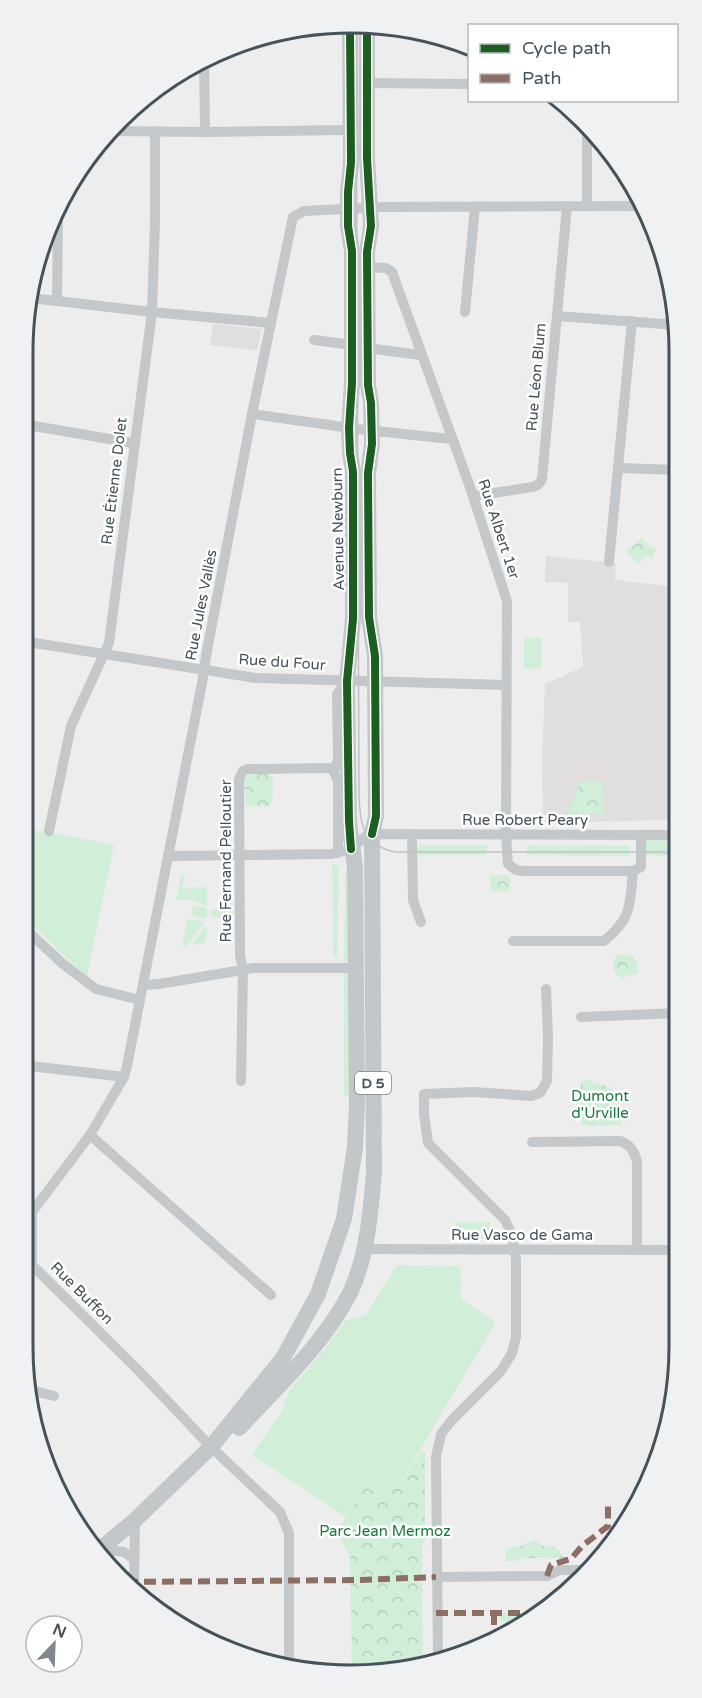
<svg xmlns="http://www.w3.org/2000/svg" width="702" height="1698" font-family="'Varela Round',sans-serif">
<defs>
<pattern id="forest-crowns" width="20" height="18" patternUnits="userSpaceOnUse" patternTransform="scale(1.5)"><rect width="20" height="18" fill="#d1eed8"/><path d="M2 6a3 3 0 1 1 6 0M12 15a3 3 0 1 1 6 0" fill="none" stroke="#b5cebc"/></pattern>
</defs>
<rect width="100%" height="100%" fill="#eeeded"/>
<g fill="#e0dedf">
<path d="M 213,324 L 262,329 L 257,350 L 210,345 Z"/>
<path d="M 546,556 L 616,563 L 615,580 L 677,587 L 678,814 L 672,820 L 543,823 L 542,760 L 545,684 L 583,667 L 580,622 L 568,622 L 568,583 L 545,582 Z"/>
</g>
<g fill="#d1eed8">
<path d="M 524,638 L 541,638 L 541,668 L 524,669 Z"/>
<path d="M 23,829 L 54,833 L 114,845 L 87,976 L 60,952 L 23,914 Z"/>
<path d="M 646,840 L 672,840 L 671,856 L 645,855 Z"/>
<rect x="418" y="845" width="69" height="10"/>
<path d="M 527,845 L 629,846 L 629,856 L 527,855 Z"/>
<path d="M 332,862 L 339,867 L 337,957 L 333,957 L 333,953 Z"/>
<path d="M 345,871 L 351,871 L 348,960 L 344,963 Z"/>
<path d="M 181,874 L 185,875 L 182,888 L 207,887 L 207,906 L 191,900 L 176,900 Z"/>
<path d="M 193,905 L 207,908 L 207,918 L 199,919 L 191,915 Z"/>
<path d="M 211,910 L 233,910 L 233,918 L 212,918 Z"/>
<path d="M 187,919 L 205,922 L 187,946 L 182,946 Z"/>
<path d="M 205,927 L 207,927 L 207,937 L 205,938 L 205,943 L 191,945 Z"/>
<path d="M 344,972 L 348,974 L 350,1096 L 344,1097 Z"/>
<rect x="455" y="1222" width="35" height="17"/>
<path d="M 397,1265 L 460,1266 L 461,1299 L 496,1322 L 397,1489 L 372,1478 L 346,1517 L 252,1455 L 281,1413 L 290,1389 L 325,1349 L 346,1320 L 365,1316 Z"/>
<path d="M 497,1613 L 541,1613 L 533,1620 L 515,1628 L 499,1618 Z"/>
</g>
<g fill="url(#forest-crowns)">
<path d="M 642,538 L 649,546 L 656,549 L 652,558 L 647,556 L 637,564 L 626,551 Z"/>
<path d="M 251,774 L 269,774 L 273,778 L 272,802 L 269,807 L 246,806 L 244,782 L 246,777 Z"/>
<path d="M 580,782 L 603,782 L 603,813 L 568,814 Z"/>
<path d="M 490,875 L 510,875 L 510,891 L 491,892 Z"/>
<path d="M 620,954 L 633,956 L 637,963 L 637,974 L 628,975 L 623,979 L 614,972 C 612,965 613,958 620,954 Z"/>
<path d="M 591,1080 L 591,1083 C 621,1085 621,1100 621,1125 L 581,1125 L 581,1081 Z"/>
<path d="M 421,1452 L 425,1452 L 425,1540 L 422,1546 L 423,1666 L 415,1669 L 352,1671 L 350,1556 L 336,1532 L 372,1478 L 397,1489 Z"/>
<path d="M 535,1540 L 544,1546 L 555,1547 L 566,1559 L 562,1561 L 559,1558 L 518,1558 L 518,1561 L 507,1561 L 505,1554 L 507,1549 L 523,1545 Z"/>
</g>
<g fill="none" stroke-linecap="round" stroke-linejoin="round">
<g stroke="#c4c8ca" stroke-width="10">
<path d="M 204,58 L 205,132"/>
<path d="M 367,83 L 470,84"/>
<path d="M 108,131 L 205,132 L 351,130"/>
<path d="M 587,205 L 587,125"/>
<path d="M 367,267 L 386,268 L 392,272 L 470,487 L 507,601 L 506,835 L 508,864 L 516,870 L 524,871 L 633,871 L 641,867 L 641,835"/>
<path d="M 31,298 L 152,312 L 271,323"/>
<path d="M 57,301 L 58,215"/>
<path d="M 465,312 L 475,207"/>
<path d="M 557,316 L 677,325"/>
<path d="M 314,340 L 352,345"/>
<path d="M 367,348 L 421,355"/>
<path d="M 252,414 L 357,429 L 451,439"/>
<path d="M 22,424 L 133,443"/>
<path d="M 619,468 L 677,470"/>
<path d="M 473,496 L 533,487 L 539,484 L 542,479 L 567,206"/>
<path d="M 609,562 L 632,321"/>
<path d="M 22,641 L 256,678 L 506,685"/>
<path d="M 332,769 L 338,780 L 338,853"/>
<path d="M 49,831 L 71,726 L 109,643 L 152,312 L 155,221 L 155,131"/>
<path d="M 412,835 L 413,900 L 421,922"/>
<path d="M 168,856 L 332,854 L 351,849 L 367,835 L 372,834 L 678,835"/>
<path d="M 22,926 L 63,964 L 96,989 L 140,1000"/>
<path d="M 513,941 L 604,941 C 632,918 630,905 633,871"/>
<path d="M 143,985 L 159,984 L 254,968 L 355,968"/>
<path d="M 581,1017 L 679,1013"/>
<path d="M 22,1065 L 124,1077"/>
<path d="M 241,1081 L 243,969 L 240,956 L 239,779 L 243,771 L 247,769 L 335,768 L 338,761 L 337,694 L 347,681"/>
<path d="M 90,1135 L 271,1295"/>
<path d="M 532,1142 L 620,1141 C 630,1145 634,1150 637,1162 L 637,1250"/>
<path d="M 364,1249 L 679,1250"/>
<path d="M 30,1390 L 54,1396"/>
<path d="M 108,1550 L 124,1552 L 134,1559"/>
<path d="M 436,1577 L 547,1576 L 560,1570 L 587,1570"/>
<path d="M 134,1588 L 135,1520"/>
<path d="M 438,1660 L 436,1457 L 441,1434 L 444,1430 L 452,1420 L 501,1371 L 512,1353 L 516,1337 L 516,1259 L 512,1235 L 505,1220 L 428,1143 L 424,1114 L 424,1094 L 474,1092 L 531,1096 L 540,1093 L 547,1081 L 548,1037 L 546,989"/>
<path d="M 289,1666 L 289,1533 L 280,1512 L 211,1447 L 137,1369 L 32,1265 L 32,1212 L 90,1135 L 124,1077 L 127,1066 L 202,683 L 206,656 L 252,414 L 293,217 L 304,211 L 383,207 L 646,206"/>
</g>
<g stroke="#c2c7c9" stroke-width="16">
<path d="M 239,1428 C 278,1386 323,1345 350,1293 C 367,1258 371,1210 374,1171 L 372,834 L 376,816 L 375,656 L 369,617 L 368,473 L 372,444 L 371,403 L 368,385 L 367,252 L 371,226 L 367,158 L 367,28"/>
<path d="M 97,1552 L 135,1520 L 211,1447 L 283,1358 L 318,1294 L 344,1219 L 355,1147 L 357,1106 L 355,868 L 349,821 L 347,681 L 353,619 L 353,472 L 350,453 L 349,428 L 352,383 L 352,251 L 348,226 L 348,192 L 351,163 L 350,26"/>
</g>
<path stroke="#c0c2c4" stroke-width="1.5" d="M 356,27 L 359,788 C 359,818 360,846 396,852 L 662,852 L 678,855"/>
<g stroke="#8d6e63" stroke-width="6" stroke-dasharray="12 6" stroke-linecap="butt">
<path d="M 547,1576 L 551,1565 L 571,1559 L 582,1546 L 608,1526 L 608,1503"/>
<path d="M 126,1582 L 361,1580 L 436,1577"/>
<path d="M 436,1613 L 541,1613"/>
<path d="M 494,1613 L 494,1637"/>
</g>
<defs>
<g id="cycleway">
<path d="M 350,26 L 351,163 L 348,192 L 348,226 L 352,251 L 352,383 L 349,428 L 350,453 L 353,472 L 353,619 L 347,681 L 349,821 L 351,849"/>
<path d="M 367,28 L 367,158 L 371,226 L 367,252 L 368,385 L 371,403 L 372,444 L 368,473 L 369,617 L 375,656 L 376,816 L 372,834"/>
</g>
</defs>
<use href="#cycleway" stroke="#fff" stroke-width="11"/>
<use href="#cycleway" stroke="#1b5e20" stroke-width="8"/>
</g>
<g text-anchor="middle" dominant-baseline="central" stroke-width="5" stroke-linejoin="round" paint-order="stroke">
<rect fill="#fff" stroke="#7d868c" stroke-width="1.5" x="355" y="1072" width="36" height="22" rx="4.5"/>
<g font-size="14" font-weight="bold" fill="#45525a">
<text x="373" y="1083">D 5</text>
</g>
<g font-size="15" fill="#45525a" stroke="#fff">
<text transform="translate(536 377) rotate(-85)">Rue Léon Blum</text>
<text transform="translate(114 481) rotate(-83)">Rue Étienne Dolet</text>
<text transform="translate(338 529) rotate(-91)">Avenue Newburn</text>
<text transform="translate(499 529) rotate(72)">Rue Albert 1er</text>
<text transform="translate(201 605) rotate(-79)">Rue Jules Vallès</text>
<text transform="translate(282 662) rotate(4)">Rue du Four</text>
<text x="525" y="820">Rue Robert Peary</text>
<text transform="translate(226 861) rotate(-90)">Rue Fernand Pelloutier</text>
<text x="522" y="1235">Rue Vasco de Gama</text>
<text transform="translate(82 1293) rotate(45)">Rue Buffon</text>
</g>
<g font-size="15" fill="#167a3b" stroke="#fff">
<text x="600" y="1096">Dumont<tspan x="600" dy="17">d'Urville</tspan></text>
<text x="385" y="1531">Parc Jean Mermoz</text>
</g>
</g>
<path d="M0 0H702V1698H0ZM351 33H351A318 318 0 0 1 669 351V1347A318 318 0 0 1 351 1665H351A318 318 0 0 1 33 1347V351A318 318 0 0 1 351 33Z" fill="#f0f1f2" fill-rule="evenodd"/>
<path fill="none" stroke="#45525a" stroke-width="3" d="M351 33H351A318 318 0 0 1 669 351V1347A318 318 0 0 1 351 1665H351A318 318 0 0 1 33 1347V351A318 318 0 0 1 351 33Z"/>
<rect x="468" y="24" width="210" height="78" fill="#ffffff" stroke="#b5babd" stroke-width="1.5"/>
<rect x="480" y="44" width="30" height="9" fill="#1b5e20" stroke="#b5babd" stroke-width="1.5"/>
<text x="522" y="54" font-size="18" fill="#45525a">Cycle path</text>
<rect x="480" y="74" width="30" height="9" fill="#8d6e63" stroke="#b5babd" stroke-width="1.5"/>
<text x="522" y="84" font-size="18" fill="#45525a">Path</text>
<g transform="translate(54 1644) rotate(23)"><circle r="28" fill="#ffffff" stroke="#b5babd" stroke-width="1.5"/>
<path d="M0-4.5L10 22L0 15L-10 22Z" fill="#80888d"/>
<text y="-9" font-size="16" font-weight="bold" text-anchor="middle" fill="#45525a">N</text>
</g>
</svg>
